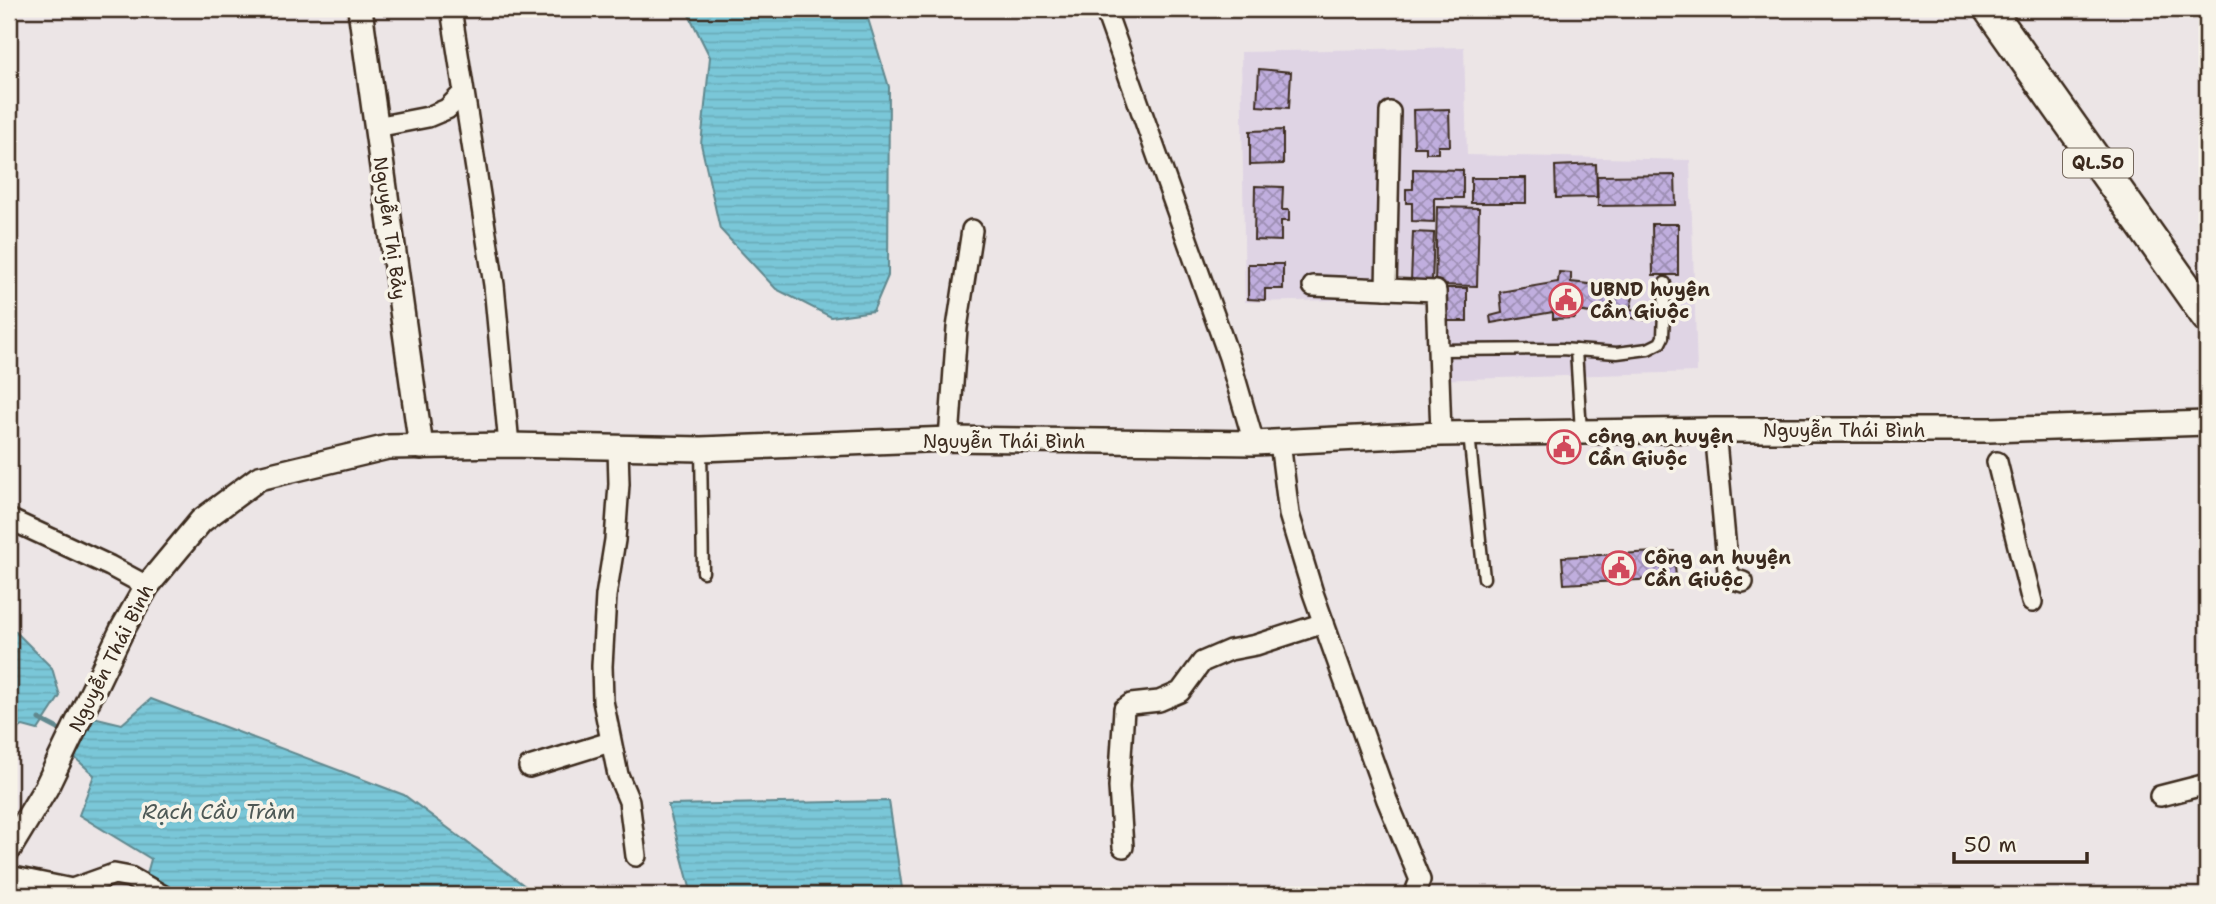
<svg xmlns="http://www.w3.org/2000/svg" width="2216" height="904" font-family="'Shantell Sans',sans-serif">
<defs>
<pattern id="water-rules" width="6" height="5" patternUnits="userSpaceOnUse" patternTransform="scale(1.75)"><rect width="6" height="5" fill="#7ac7d8"/><path d="M0 2.5h6" fill="none" stroke="#6aabb9"/></pattern>
<pattern id="building-cross-hatch" width="8" height="8" patternUnits="userSpaceOnUse" patternTransform="scale(1.75)"><rect width="8" height="8" fill="#c0aede"/><path d="M0 0l8 8M0 8l8-8" fill="none" stroke="#9d8eb3"/></pattern>
</defs>
<rect width="100%" height="100%" fill="#ece5e6"/>
<filter id="ink" filterUnits="userSpaceOnUse"><feTurbulence type="fractalNoise" baseFrequency=".0143" numOctaves="2"/><feDisplacementMap in="SourceGraphic" scale="14" xChannelSelector="R" yChannelSelector="G"/><feConvolveMatrix kernelMatrix="1 2 1 2 8 2 1 2 1" color-interpolation-filters="sRGB"/></filter>
<g filter="url(#ink)">
<path fill="#dfd4e4" d="M 1464,47 L 1467,155 L 1690,160 L 1697,372 L 1432,380 L 1428,298 L 1245,302 L 1241,52 Z"/>
<g fill="url(#water-rules)" stroke="#61888e" stroke-width="2">
<path d="M 686,9 L 865,9 L 889,87 L 888,276 L 873,311 L 831,317 L 776,289 L 720,229 L 701,144 L 710,57 Z"/>
<path d="M 9,625 L 52,668 L 60,696 L 38,730 L 23,726 L 9,734 Z"/>
<path d="M 151,699 L 404,795 L 537,895 L 169,895 L 145,881 L 151,859 L 79,815 L 94,775 L 73,756 L 93,717 L 122,724 Z"/>
<path d="M 889,801 L 903,895 L 692,895 L 668,805 Z"/>
</g>
<g fill="none" stroke-linecap="round" stroke-linejoin="round">
<path stroke="#61888e" stroke-width="5" d="M 39,719 L 68,734"/>
</g>
<g fill="url(#building-cross-hatch)" stroke="#3b2a1e" stroke-width="2">
<path d="M 1259,69 L 1291,72 L 1289,108 L 1257,106 Z"/>
<path d="M 1449,109 L 1450,146 L 1438,146 L 1438,153 L 1426,153 L 1426,147 L 1414,147 L 1413,110 Z"/>
<path d="M 1283,130 L 1283,164 L 1250,165 L 1250,131 Z"/>
<path d="M 1596,164 L 1597,197 L 1556,198 L 1555,166 Z"/>
<path d="M 1413,169 L 1463,170 L 1463,198 L 1434,198 L 1434,222 L 1412,221 L 1412,203 L 1406,203 L 1406,189 L 1413,189 Z"/>
<path d="M 1675,175 L 1676,205 L 1598,206 L 1597,176 Z"/>
<rect x="1471" y="178" width="55" height="25"/>
<path d="M 1255,186 L 1283,187 L 1282,210 L 1289,210 L 1289,221 L 1281,221 L 1281,241 L 1254,240 Z"/>
<path d="M 1437,207 L 1479,208 L 1477,286 L 1435,285 Z"/>
<path d="M 1652,224 L 1678,224 L 1678,275 L 1653,275 Z"/>
<path d="M 1413,232 L 1434,233 L 1432,281 L 1411,281 Z"/>
<path d="M 1248,264 L 1283,264 L 1283,289 L 1265,289 L 1265,300 L 1248,299 Z"/>
<path d="M 1559,272 L 1571,273 L 1571,282 L 1635,289 L 1630,309 L 1647,312 L 1648,320 L 1575,311 L 1575,318 L 1553,319 L 1553,312 L 1491,323 L 1490,316 L 1502,313 L 1500,292 L 1558,282 Z"/>
<path d="M 1443,288 L 1467,288 L 1467,321 L 1442,321 Z"/>
<path d="M 1674,551 L 1676,578 L 1564,584 L 1562,557 Z"/>
</g>
<g fill="none" stroke-linecap="round" stroke-linejoin="round">
<defs>
<g id="service">
<path d="M 1438,350 L 1561,349 L 1617,353 L 1648,349 L 1660,343 L 1663,337 L 1665,283"/>
<path d="M 1576,350 L 1581,432"/>
<path d="M 1469,434 L 1484,578"/>
<path d="M 701,449 L 703,572"/>
</g>
<g id="minor">
<path d="M 451,9 L 494,285 L 509,445"/>
<path d="M 1105,9 L 1229,357 L 1254,443"/>
<path d="M 376,127 L 428,117 L 447,109 L 462,94"/>
<path d="M 1313,286 L 1436,291 L 1441,434"/>
<path d="M 1386,289 L 1390,112"/>
<path d="M 1715,430 L 1728,572 L 1733,579 L 1743,582"/>
<path d="M 949,439 L 957,328 L 972,230"/>
<path d="M 1280,442 L 1289,514 L 1313,593 L 1387,800 L 1420,880 L 1414,895"/>
<path d="M 618,447 L 619,484 L 615,540 L 606,596 L 602,666 L 603,701 L 618,775 L 629,801 L 636,856"/>
<path d="M 1997,462 L 2032,602"/>
<path d="M 9,519 L 110,566 L 147,586"/>
<path d="M 529,767 L 610,742"/>
<path d="M 2160,796 L 2207,784"/>
<path d="M 1123,847 L 1119,787 L 1124,709 L 1131,704 L 1159,701 L 1180,692 L 1202,662 L 1230,650 L 1256,645 L 1324,623"/>
<path d="M 9,876 L 72,889 L 114,874 L 130,877 L 162,895"/>
</g>
<g id="tertiary">
<path d="M 360,9 L 421,447"/>
<path d="M 9,849 L 46,788 L 122,630 L 147,586 L 201,521 L 259,478 L 388,447 L 509,445 L 701,449 L 949,439 L 1254,443 L 1441,434 L 1715,430 L 1990,430 L 2207,423"/>
</g>
<path id="primary" d="M 1989,9 L 2207,317"/>
</defs>
<use href="#service" stroke="#3b2a1e" stroke-width="15"/>
<use href="#minor" stroke="#3b2a1e" stroke-width="24"/>
<use href="#tertiary" stroke="#3b2a1e" stroke-width="28"/>
<use href="#primary" stroke="#3b2a1e" stroke-width="35"/>
<use href="#service" stroke="#f7f3e8" stroke-width="10"/>
<use href="#minor" stroke="#f7f3e8" stroke-width="19"/>
<use href="#tertiary" stroke="#f7f3e8" stroke-width="23"/>
<use href="#primary" stroke="#f7f3e8" stroke-width="30"/>
</g>
</g>
<defs>
<symbol id="civic-ring" viewBox="-11 -11 22 22"><circle r="9.5" fill="#f7f3e8" stroke="#d1495b" stroke-width="1.5"/><path d="M-.6-6.5H3V-4.5H.6V-3L4-1V1h2V6H-6V1h2V-1L-.6-3ZM-1.2 2.5V6h2.4V2.5Z" fill="#d1495b"/></symbol>
</defs>
<g fill-rule="evenodd">
<use href="#civic-ring" x="1547" y="281" width="38" height="38"/>
<use href="#civic-ring" x="1545" y="428" width="38" height="38"/>
<use href="#civic-ring" x="1600" y="549" width="38" height="38"/>
</g>
<g text-anchor="middle" dominant-baseline="central" stroke-width="7" stroke-linejoin="round" paint-order="stroke">
<rect fill="#f7f3e8" stroke="#73665b" stroke-width="2" x="2063" y="148.5" width="70" height="29" rx="5"/>
<g font-size="18" font-weight="bold" fill="#3b2a1e">
<text x="2098" y="163">QL.50</text>
</g>
<g font-size="19" fill="#3b2a1e" stroke="#f7f3e8">
<text transform="translate(390 228) rotate(82)">Nguyễn Thị Bảy</text>
<text x="1844" y="430">Nguyễn Thái Bình</text>
<text x="1004" y="441">Nguyễn Thái Bình</text>
<text transform="translate(111 658) rotate(-63)">Nguyễn Thái Bình</text>
</g>
<g font-size="19" font-weight="bold" fill="#3b2a1e" stroke="#f7f3e8" text-anchor="start">
<text x="1590" y="289">UBND huyện<tspan x="1590" dy="22">Cần Giuộc</tspan></text>
<text x="1588" y="436">công an huyện<tspan x="1588" dy="22">Cần Giuộc</tspan></text>
<text x="1644" y="557">Công an huyện<tspan x="1644" dy="22">Cần Giuộc</tspan></text>
</g>
<g font-size="21" font-style="italic" fill="#4e5956" stroke="#f7f3e8">
<text x="219" y="812">Rạch Cầu Tràm</text>
</g>
</g>
<rect width="2216" height="904" fill="none" stroke="#f7f3e8" stroke-width="35"/>
<rect x="18" y="18" width="2181" height="869" fill="none" stroke="#3b2a1e" stroke-width="2.5" filter="url(#ink)"/>
<path d="M1954 852v10h133v-10" fill="none" stroke="#3b2a1e" stroke-width="3.5"/>
<text x="1964" y="852" font-size="21" fill="#3b2a1e" stroke="#f7f3e8" stroke-width="5" paint-order="stroke">50 m</text>
</svg>
